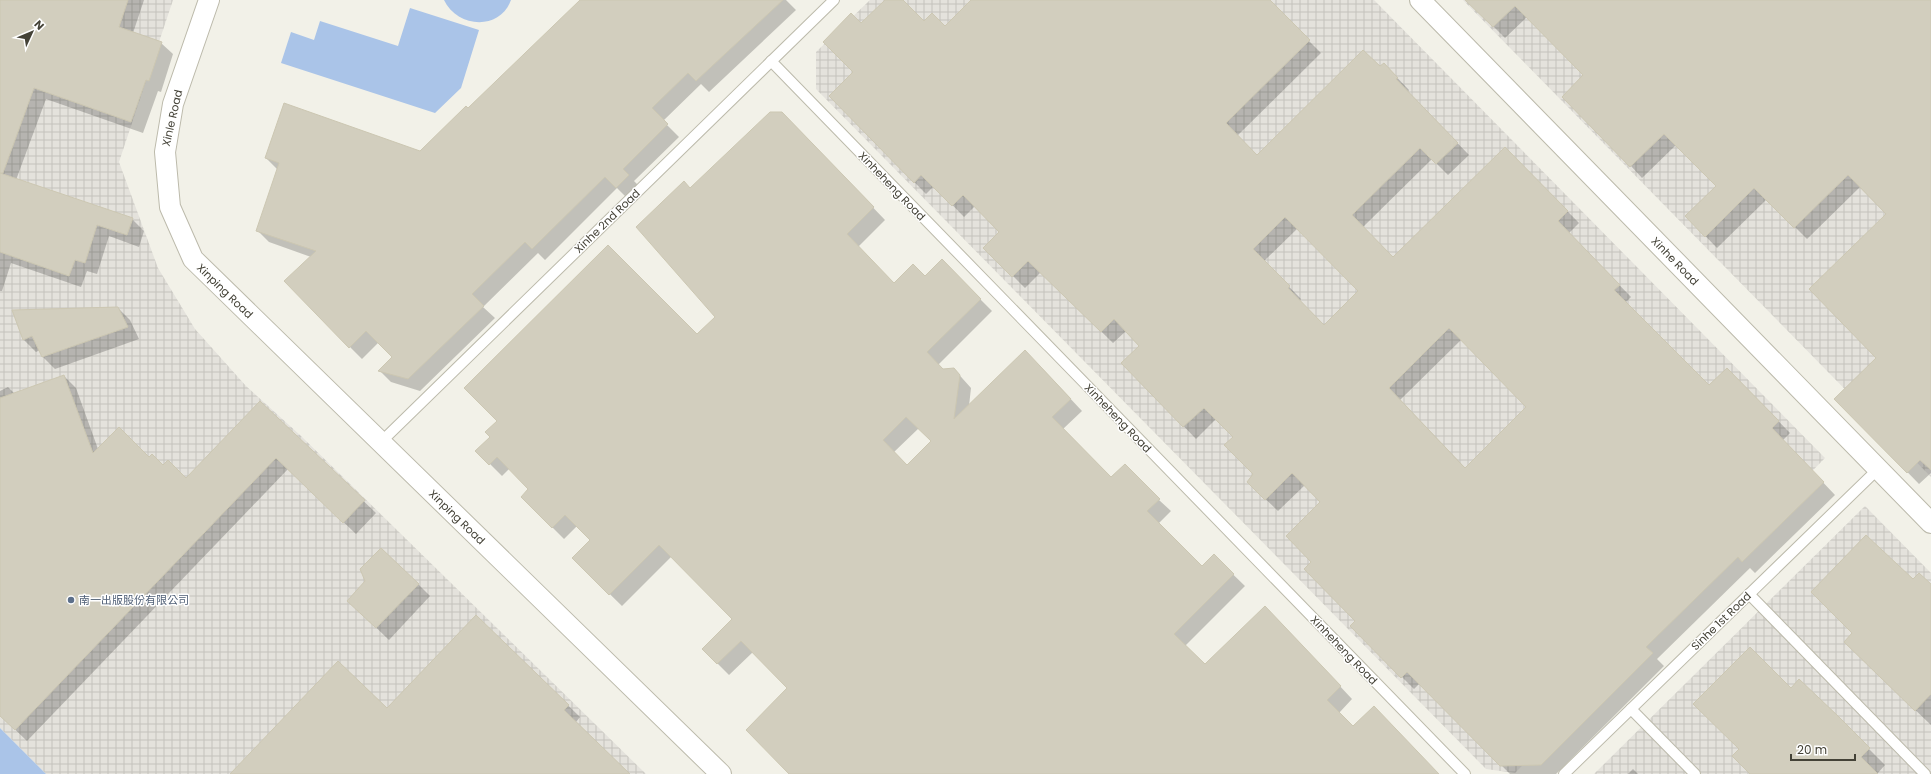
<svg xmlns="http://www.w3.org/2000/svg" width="1931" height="774" font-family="Poppins,'Noto Sans TC',sans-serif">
<defs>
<pattern id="industrial-grid" width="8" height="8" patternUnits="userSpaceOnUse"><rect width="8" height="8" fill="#e4e2dc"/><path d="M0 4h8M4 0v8" fill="none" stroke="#c5c3bd"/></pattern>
</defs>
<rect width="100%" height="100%" fill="#f2f1e8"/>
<g fill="url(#industrial-grid)">
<path d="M 0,0 L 173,0 L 119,162 L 158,268 L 195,329 L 246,386 L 301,436 L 646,774 L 46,774 L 0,728 Z"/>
<path d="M 870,0 L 1374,0 L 1825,458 L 1515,773 L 1486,769 L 816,89 L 816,52 Z"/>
<path d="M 1463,0 L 1931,0 L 1931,477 Z"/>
<path d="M 1865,506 L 1931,573 L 1931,774 L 1594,774 Z"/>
</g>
<g fill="#aac4e8">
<path d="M 444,0 L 511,0 C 500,31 457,28 444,0 Z"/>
<path d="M 410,8 L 479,30 L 461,88 L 435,113 L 281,63 L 291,32 L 314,40 L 320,21 L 398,46 Z"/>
<path d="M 0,728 L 46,774 L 0,774 Z"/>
</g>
<g fill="#0003" fill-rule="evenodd">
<path d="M 0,0 L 144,0 L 133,33 L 161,43 L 173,54 L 161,92 L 158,91 L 143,133 L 46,99 L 16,180 L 132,219 L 144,231 L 139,247 L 109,236 L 97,274 L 87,271 L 81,287 L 11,263 L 2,291 L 0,291 Z"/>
<path d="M 581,0 L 786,0 L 796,10 L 709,92 L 701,84 L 663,121 L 679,137 L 634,181 L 640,187 L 628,199 L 617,188 L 545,260 L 538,253 L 483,307 L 495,318 L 420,391 L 391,382 L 380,371 L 393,357 L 378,343 L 362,359 L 350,347 L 311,257 L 269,242 L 257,230 L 278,170 L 266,158 L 420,152 L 468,109 Z"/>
<path d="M 886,0 L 902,0 L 924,22 L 945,27 L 973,0 L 1268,0 L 1321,53 L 1237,136 L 1257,156 L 1384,64 L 1409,90 L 1408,92 L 1469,155 L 1448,175 L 1432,159 L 1363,227 L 1393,258 L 1505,148 L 1579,223 L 1569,233 L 1631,297 L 1625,303 L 1709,387 L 1727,369 L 1790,433 L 1783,440 L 1835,495 L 1755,573 L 1750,568 L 1657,659 L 1664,666 L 1556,774 L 1510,774 L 1420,683 L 1414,689 L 1402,677 L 1357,621 L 1312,562 L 1322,502 L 1305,485 L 1278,511 L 1248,482 L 1255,474 L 1234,437 L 1216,419 L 1196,439 L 1123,363 L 1140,346 L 1126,331 L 1113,343 L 1041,272 L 1025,288 L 985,248 L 1000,232 L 975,206 L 964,217 L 934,186 L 926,194 L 830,96 L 854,72 L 861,25 ZM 1298,228 L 1359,291 L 1324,326 L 1299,301 L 1301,299 L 1264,261 ZM 1462,339 L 1528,407 L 1466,469 L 1400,400 Z"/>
<path d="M 1467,0 L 1931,0 L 1931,473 L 1919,484 L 1836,399 L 1878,358 L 1887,214 L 1860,187 L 1807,239 L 1767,199 L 1717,248 L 1686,216 L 1717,186 L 1676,145 L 1642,178 L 1631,166 L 1584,75 L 1527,17 L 1505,38 Z"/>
<path d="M 794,125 L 885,220 L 858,247 L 894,284 L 925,277 L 942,261 L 992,311 L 938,365 L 943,370 L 954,369 L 971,388 L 969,406 L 1037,363 L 1082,411 L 1063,429 L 1111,478 L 1159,500 L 1171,511 L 1158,524 L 1202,568 L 1214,556 L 1245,586 L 1185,646 L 1205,665 L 1277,619 L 1352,699 L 1339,713 L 1353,727 L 1439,774 L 790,774 L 788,688 L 753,652 L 729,675 L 703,649 L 733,619 L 672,556 L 622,606 L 573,558 L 591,540 L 577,526 L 564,539 L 522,497 L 530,489 L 510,468 L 502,476 L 477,451 L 697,335 L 717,317 L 690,189 ZM 919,428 L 932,442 L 907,466 L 894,452 Z"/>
<path d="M 118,308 L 130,320 L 139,339 L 55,369 L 43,357 L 40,350 L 36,352 L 24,340 L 13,311 Z"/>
<path d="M 64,376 L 76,388 L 98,449 L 149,458 L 186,479 L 260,402 L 376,513 L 356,534 L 288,469 L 27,741 L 0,715 L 0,391 L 8,387 L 15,394 Z"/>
<path d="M 1913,581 L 1931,585 L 1931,725 L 1860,657 Z"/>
<path d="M 418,584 L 430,596 L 389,640 L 360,612 Z"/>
<path d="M 476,616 L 580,717 L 576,722 L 629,774 L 232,774 L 387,709 Z"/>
<path d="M 1791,689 L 1837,717 L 1885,765 L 1877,774 L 1751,774 Z"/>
<path d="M 1633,769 L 1638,774 L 1628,774 Z"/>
</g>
<g fill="#d2cebe" stroke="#ccc7b2" fill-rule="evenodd">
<path d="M 0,0 L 128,0 L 119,27 L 162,42 L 149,81 L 146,80 L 131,122 L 34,88 L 3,173 L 0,173 Z"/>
<path d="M 580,0 L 783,0 L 696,81 L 688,73 L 652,108 L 668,124 L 623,169 L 629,175 L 616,188 L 605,177 L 532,249 L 525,242 L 472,294 L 484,306 L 408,379 L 378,371 L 392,357 L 366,331 L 349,348 L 284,281 L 316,251 L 256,231 L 279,163 L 265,158 L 284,103 L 420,151 L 466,106 L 468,108 Z"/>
<path d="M 885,0 L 903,0 L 924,21 L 932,13 L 945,26 L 971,0 L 1270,0 L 1310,40 L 1226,123 L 1257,155 L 1363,50 L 1380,66 L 1384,63 L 1398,78 L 1396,79 L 1458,143 L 1436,164 L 1420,148 L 1352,215 L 1393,257 L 1505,147 L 1568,211 L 1558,221 L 1620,285 L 1614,290 L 1709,385 L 1727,368 L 1779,421 L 1772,428 L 1824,482 L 1742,562 L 1738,557 L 1646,647 L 1653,653 L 1541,765 L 1500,766 L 1407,672 L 1401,678 L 1350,626 L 1355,621 L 1304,569 L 1311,562 L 1286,536 L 1320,502 L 1292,473 L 1265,500 L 1247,482 L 1253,474 L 1224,445 L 1233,437 L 1204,408 L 1183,427 L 1121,363 L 1139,346 L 1114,319 L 1101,332 L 1028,261 L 1012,277 L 983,248 L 999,232 L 963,195 L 952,206 L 921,175 L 914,183 L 829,96 L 853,72 L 823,42 L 851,13 L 861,23 ZM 1285,217 L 1358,291 L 1324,325 L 1288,288 L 1290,286 L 1253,249 ZM 1449,328 L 1526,407 L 1465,468 L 1389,388 Z"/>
<path d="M 1465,0 L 1931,0 L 1931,470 L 1920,460 L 1907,473 L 1834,399 L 1876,358 L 1809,289 L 1886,214 L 1848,175 L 1794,228 L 1754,188 L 1705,237 L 1685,216 L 1716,186 L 1664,134 L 1630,167 L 1562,97 L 1583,75 L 1515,6 L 1493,27 Z"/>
<path d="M 770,112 L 782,112 L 874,207 L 847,234 L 894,283 L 913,264 L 925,276 L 942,259 L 981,299 L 927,352 L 943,369 L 954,368 L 960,375 L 954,419 L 1025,350 L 1071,399 L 1052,417 L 1111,477 L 1125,464 L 1160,499 L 1147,511 L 1202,566 L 1214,554 L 1234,574 L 1174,634 L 1205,664 L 1265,606 L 1341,686 L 1327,700 L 1353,726 L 1374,706 L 1439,774 L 789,774 L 746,730 L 787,688 L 741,641 L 717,664 L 702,649 L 732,619 L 659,545 L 609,595 L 572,558 L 590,540 L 565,515 L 552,528 L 521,497 L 528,489 L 497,457 L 489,465 L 475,451 L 490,437 L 485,432 L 497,421 L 464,388 L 608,245 L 697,334 L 715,317 L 636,227 L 684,181 L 690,188 ZM 906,417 L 931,441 L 907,465 L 883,440 Z"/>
<path d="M 0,173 L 133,218 L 127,235 L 97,225 L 85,263 L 75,260 L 69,276 L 0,252 Z"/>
<path d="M 118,307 L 128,327 L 42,357 L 32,336 L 23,340 L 12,310 Z"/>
<path d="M 64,375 L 93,453 L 119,427 L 149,457 L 152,454 L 163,465 L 168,460 L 186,478 L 260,401 L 365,500 L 343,523 L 276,458 L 15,730 L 0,716 L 0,398 Z"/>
<path d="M 1866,535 L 1913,579 L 1919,573 L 1931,584 L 1931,694 L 1915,711 L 1844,642 L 1852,633 L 1811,592 Z"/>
<path d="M 381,548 L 419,584 L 376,628 L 347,601 L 365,581 L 360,569 Z"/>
<path d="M 476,615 L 569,705 L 564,710 L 630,774 L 230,774 L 338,661 L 387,708 Z"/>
<path d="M 1750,647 L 1791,688 L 1799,679 L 1838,716 L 1870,748 L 1861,757 L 1878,774 L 1750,774 L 1732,756 L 1739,749 L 1693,704 Z"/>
</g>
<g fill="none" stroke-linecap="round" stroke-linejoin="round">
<defs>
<g id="lane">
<path d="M 771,61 L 1465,774"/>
<path d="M 380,443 L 834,0"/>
<path d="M 1749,594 L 1925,774"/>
<path d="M 1631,709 L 1695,774"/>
<path d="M 1564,774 L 1878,469"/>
</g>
<g id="street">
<path d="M 209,0 L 173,104 L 165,152 L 170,207 L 193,259 L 721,774"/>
<path d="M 1420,0 L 1931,523"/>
</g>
</defs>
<use href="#lane" stroke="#bcbaab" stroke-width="12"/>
<use href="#street" stroke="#bcbaab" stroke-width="22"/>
<use href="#lane" stroke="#fff" stroke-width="10"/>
<use href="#street" stroke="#fff" stroke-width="20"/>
</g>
<circle fill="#5c6f8a" stroke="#fff" stroke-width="1.5" cx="71" cy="600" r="4"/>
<g text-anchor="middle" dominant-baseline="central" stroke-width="3" stroke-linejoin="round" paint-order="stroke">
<g font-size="11" fill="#444237" stroke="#fff">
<text transform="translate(172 118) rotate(-77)">Xinle Road</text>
<text transform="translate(892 186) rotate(46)">Xinheheng Road</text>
<text transform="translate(607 221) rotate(-44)">Xinhe 2nd Road</text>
<text transform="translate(1675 261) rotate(46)">Xinhe Road</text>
<text transform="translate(225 291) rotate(44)">Xinping Road</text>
<text transform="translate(1118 418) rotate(46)">Xinheheng Road</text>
<text transform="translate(457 517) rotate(44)">Xinping Road</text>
<text transform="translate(1721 621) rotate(-44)">Sinhe 1st Road</text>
<text transform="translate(1344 650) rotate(46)">Xinheheng Road</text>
</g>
<g font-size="11" fill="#4e5e75" stroke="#fff" text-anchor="start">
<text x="79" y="600">南一出版股份有限公司</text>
</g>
</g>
<g transform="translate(32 32) rotate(46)" stroke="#ffffff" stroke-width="3" paint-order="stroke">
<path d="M0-3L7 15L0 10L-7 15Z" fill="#444237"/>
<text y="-6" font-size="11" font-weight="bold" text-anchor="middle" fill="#444237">N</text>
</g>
<path d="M1791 754v6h64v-6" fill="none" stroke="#444237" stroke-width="2"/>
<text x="1797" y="754" font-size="12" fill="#444237" stroke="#ffffff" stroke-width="3" paint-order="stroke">20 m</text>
</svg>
